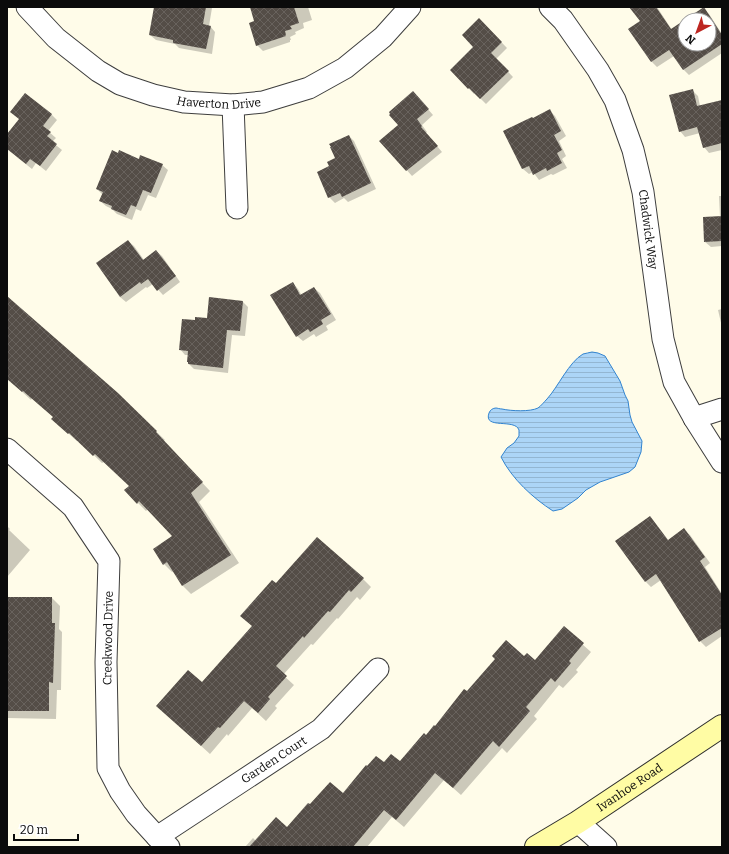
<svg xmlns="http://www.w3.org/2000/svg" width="729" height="854" font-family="Bitter,serif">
<defs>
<pattern id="water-rules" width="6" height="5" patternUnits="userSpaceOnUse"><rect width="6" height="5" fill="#acd5f7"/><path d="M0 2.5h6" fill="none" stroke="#93b6d2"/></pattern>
<pattern id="building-cross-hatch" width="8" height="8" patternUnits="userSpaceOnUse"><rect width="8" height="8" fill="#544d47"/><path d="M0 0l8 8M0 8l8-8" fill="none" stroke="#68625d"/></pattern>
</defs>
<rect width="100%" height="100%" fill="#fffce9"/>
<path fill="url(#water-rules)" stroke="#3284d0" d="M 592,352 L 598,353 L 605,356 L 620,381 L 625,395 L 628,401 L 630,415 L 632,422 L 642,441 L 641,452 L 635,467 L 629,472 L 600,482 L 586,490 L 578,498 L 562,509 L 553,511 C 533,498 512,479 501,457 L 507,448 L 514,443 L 519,436 C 519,434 519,432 519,430 C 515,418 483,430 489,413 C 490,410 493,408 496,408 C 497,408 500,409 502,409 C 511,411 530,412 538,408 C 541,406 544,402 547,399 C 558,387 569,362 583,354 C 586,353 589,353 592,352 Z"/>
<g fill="#0003">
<path d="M 155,7 L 211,7 L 212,8 L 209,26 L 210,26 L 215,32 L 212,54 L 179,48 L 175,44 L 156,40 L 150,35 Z"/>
<path d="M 251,7 L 308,7 L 312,20 L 303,23 L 304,28 L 295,32 L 296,34 L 290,37 L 291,40 L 290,40 L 290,42 L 263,51 L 257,45 L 256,22 Z"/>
<path d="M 631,7 L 657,7 L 672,30 L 685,21 L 685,44 L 709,44 L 709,20 L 687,20 L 704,9 L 709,14 L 722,34 L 722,53 L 689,75 L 683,69 L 674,56 L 657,67 L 652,62 L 642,21 Z"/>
<path d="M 479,19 L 507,48 L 496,59 L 513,77 L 486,104 L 475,93 L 474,94 L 451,70 L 475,47 Z"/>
<path d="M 692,90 L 698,96 L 700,106 L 722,101 L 722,150 L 709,153 L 704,147 L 700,133 L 685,137 L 680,131 Z"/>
<path d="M 25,94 L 52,115 L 57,120 L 48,131 L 56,138 L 52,142 L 62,150 L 46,171 L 36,163 L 32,169 L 18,158 L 7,146 L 7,136 L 20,119 Z"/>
<path d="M 418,98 L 433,115 L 422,125 L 427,132 L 426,133 L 442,152 L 412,176 L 381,141 L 399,125 Z"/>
<path d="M 550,111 L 555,116 L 566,136 L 559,141 L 566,156 L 562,159 L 567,168 L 553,175 L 551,174 L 539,180 L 533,172 L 529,174 L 523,169 L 504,132 Z"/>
<path d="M 349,136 L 354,141 L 376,189 L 348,202 L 344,198 L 335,203 L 329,197 L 330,167 Z"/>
<path d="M 139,160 L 162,165 L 168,170 L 156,198 L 148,195 L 141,211 L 136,209 L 132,220 L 117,214 L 112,209 L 106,206 L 100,201 L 103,195 L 97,189 Z"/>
<path d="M 719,196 L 722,196 L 722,246 L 711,247 L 705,242 L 720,217 Z"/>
<path d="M 128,241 L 134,246 L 144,260 L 156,251 L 162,256 L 180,282 L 163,295 L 153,284 L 147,288 L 146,287 L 126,302 L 120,297 Z"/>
<path d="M 293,283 L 298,289 L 302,296 L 314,288 L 320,293 L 336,320 L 326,326 L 328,330 L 316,337 L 314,334 L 303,341 L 297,336 Z"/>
<path d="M 7,298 L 117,394 L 165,440 L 163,441 L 210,491 L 199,502 L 239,563 L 191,594 L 183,586 L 174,571 L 172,572 L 164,564 L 174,536 L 148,509 L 146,511 L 125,490 L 130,486 L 104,462 L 102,463 L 78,440 L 77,441 L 61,427 L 54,417 L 32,398 L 31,400 L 7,378 Z"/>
<path d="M 210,298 L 243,302 L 248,307 L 245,336 L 232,335 L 228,373 L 194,369 L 189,364 L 188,355 L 185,355 L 180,349 L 196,322 L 208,319 Z"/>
<path d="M 722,309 L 722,327 L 718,310 Z"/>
<path d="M 650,517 L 655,523 L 668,541 L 684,530 L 690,535 L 710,563 L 705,567 L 722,594 L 722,636 L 706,647 L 700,641 L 661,580 L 651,587 L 646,582 L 616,541 Z"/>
<path d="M 7,526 L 10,529 L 9,530 L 30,550 L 7,577 Z"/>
<path d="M 363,579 L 371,587 L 360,600 L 357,597 L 338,619 L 337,618 L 313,645 L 311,644 L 283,675 L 294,685 L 275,706 L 277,708 L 266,721 L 252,708 L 228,736 L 227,734 L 210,754 L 157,706 L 202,684 L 252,626 L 276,585 Z"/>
<path d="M 7,598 L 52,598 L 60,606 L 59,629 L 62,632 L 61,690 L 57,690 L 56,719 L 7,718 Z"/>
<path d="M 564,628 L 591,652 L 576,670 L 578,672 L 563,688 L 559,685 L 534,716 L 537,719 L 507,753 L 502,748 L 461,795 L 444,780 L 404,827 L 392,817 L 367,847 L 245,847 L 253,838 L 256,841 L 287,828 L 310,806 L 343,795 L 384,764 L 400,763 L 435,727 L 467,692 L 524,658 L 535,661 Z"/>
</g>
<g fill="url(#building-cross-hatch)" fill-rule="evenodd">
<path d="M 154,7 L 206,7 L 203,24 L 211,26 L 206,49 L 173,43 L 173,40 L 149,35 Z"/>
<path d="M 250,7 L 294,7 L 299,23 L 290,26 L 292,29 L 285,31 L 286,35 L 285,35 L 286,36 L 256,46 L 249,23 L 254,21 Z"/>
<path d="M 629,7 L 656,7 L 671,29 L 704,7 L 722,35 L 722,44 L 683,70 L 669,50 L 651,62 L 628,29 L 640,21 ZM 685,20 L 709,20 L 709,44 L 685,44 Z"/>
<path d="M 479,18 L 502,42 L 491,53 L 509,71 L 480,99 L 469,88 L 468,89 L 450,70 L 473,47 L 462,35 Z"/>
<path d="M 693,89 L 697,106 L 722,100 L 722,143 L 703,148 L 697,127 L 679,132 L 669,95 Z"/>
<path d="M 413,91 L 429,109 L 417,119 L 422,126 L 421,127 L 438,146 L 406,171 L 379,141 L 398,125 L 389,115 L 390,114 L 389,112 Z"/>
<path d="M 25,93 L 52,114 L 43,126 L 51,132 L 47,136 L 57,144 L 40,166 L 30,159 L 26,164 L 7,149 L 7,134 L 19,119 L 10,112 Z"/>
<path d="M 550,109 L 561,131 L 554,135 L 562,150 L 557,153 L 562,163 L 547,171 L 546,168 L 533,175 L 529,166 L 522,169 L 503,131 L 532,117 L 533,118 Z"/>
<path d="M 349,135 L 371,183 L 342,197 L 340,193 L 328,198 L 317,172 L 329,166 L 327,162 L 335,158 L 330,147 L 331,147 L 329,144 Z"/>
<path d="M 112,150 L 118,153 L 119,150 L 139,159 L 140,155 L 163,164 L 151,193 L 143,190 L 136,207 L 131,205 L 126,215 L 111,209 L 112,206 L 99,201 L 103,192 L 96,189 Z"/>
<path d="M 722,216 L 722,241 L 704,242 L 703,217 Z"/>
<path d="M 128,240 L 143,260 L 156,250 L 176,276 L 157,291 L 148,279 L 141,284 L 140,282 L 120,297 L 96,263 Z"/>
<path d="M 293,282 L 300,295 L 314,287 L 331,314 L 321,320 L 323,324 L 310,332 L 308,329 L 296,337 L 270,295 Z"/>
<path d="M 7,296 L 118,393 L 157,431 L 156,432 L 203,482 L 191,493 L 231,555 L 182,586 L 167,562 L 163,565 L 153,549 L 172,536 L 139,501 L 137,504 L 124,490 L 129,486 L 95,454 L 93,456 L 69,433 L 68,434 L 51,419 L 53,417 L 23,391 L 22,392 L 7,379 Z"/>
<path d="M 209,297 L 243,301 L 240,331 L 227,330 L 223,368 L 188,364 L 188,362 L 187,362 L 188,351 L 179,350 L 182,319 L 195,320 L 195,317 L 207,318 Z"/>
<path d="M 650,516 L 668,540 L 684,528 L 705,557 L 700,561 L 722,595 L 722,628 L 699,642 L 656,574 L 645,582 L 615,541 Z"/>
<path d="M 317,537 L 364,578 L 351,592 L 349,590 L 330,612 L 328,611 L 304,638 L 303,636 L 276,666 L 287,676 L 268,697 L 270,699 L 258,713 L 244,701 L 220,728 L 218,727 L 201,746 L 156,706 L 188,670 L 202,682 L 252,626 L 240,616 L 272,580 L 276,583 Z"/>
<path d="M 7,597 L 52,597 L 52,623 L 55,623 L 53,683 L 49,682 L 49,711 L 7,711 Z"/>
<path d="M 564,626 L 584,643 L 569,661 L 571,663 L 555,682 L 551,678 L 526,707 L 530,711 L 499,747 L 493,741 L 453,788 L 435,773 L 396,820 L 384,810 L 353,847 L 249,847 L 276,817 L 287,827 L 308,803 L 310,804 L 330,782 L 343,793 L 366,765 L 367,766 L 376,756 L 384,762 L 391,754 L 400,761 L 424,733 L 426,735 L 434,725 L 435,726 L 464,689 L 467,691 L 495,659 L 492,656 L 506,640 L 524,656 L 527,653 L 535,660 Z"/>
</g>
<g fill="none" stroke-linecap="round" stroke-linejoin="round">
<defs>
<g id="minor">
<path id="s1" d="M 27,7 L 56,38 L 98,71 L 120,84 L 153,95 L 184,102 L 233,105 L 263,102 L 309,88 L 345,68 L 383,37 L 410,7"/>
<path id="s2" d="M 550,7 L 563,20 L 598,70 L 615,100 L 633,150 L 643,192 L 663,339 L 674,382 L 694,418 L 722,462"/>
<path d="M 233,105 L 237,208"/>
<path d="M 694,418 L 722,409"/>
<path d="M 7,449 L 73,507 L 109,561 L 106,662 L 108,768 L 120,791 L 136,814 L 157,837 L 169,847"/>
<path d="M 578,822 L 606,847"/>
<path id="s3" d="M 157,837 L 321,729 L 378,669"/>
</g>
<g id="secondary">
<path id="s4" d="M 536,847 L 578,822 L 722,726"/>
</g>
</defs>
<use href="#minor" stroke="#3e3e3e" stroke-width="23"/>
<use href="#secondary" stroke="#2d2d2d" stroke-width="24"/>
<use href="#minor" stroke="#fff" stroke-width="21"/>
<use href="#secondary" stroke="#fffca4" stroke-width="22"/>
</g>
<g text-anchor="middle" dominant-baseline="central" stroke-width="4" stroke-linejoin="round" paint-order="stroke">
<g font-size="12" fill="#0b0b0b" stroke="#fff">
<text stroke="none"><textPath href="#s1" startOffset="223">Haverton Drive</textPath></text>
<text stroke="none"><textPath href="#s2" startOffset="248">Chadwick Way</textPath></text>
<text transform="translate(108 638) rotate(-89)">Creekwood Drive</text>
<text stroke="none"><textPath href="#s3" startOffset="140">Garden Court</textPath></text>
<text stroke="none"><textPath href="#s4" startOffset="111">Ivanhoe Road</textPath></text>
</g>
</g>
<rect width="729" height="854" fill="none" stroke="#0b0b0b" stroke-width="16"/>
<g transform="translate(697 32) rotate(221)"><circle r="19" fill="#ffffff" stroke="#9d9d9d"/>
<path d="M0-3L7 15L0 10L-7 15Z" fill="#bd2621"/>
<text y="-6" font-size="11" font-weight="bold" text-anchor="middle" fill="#0b0b0b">N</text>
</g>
<path d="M14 834v6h64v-6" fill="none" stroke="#0b0b0b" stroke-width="2"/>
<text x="20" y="834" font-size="12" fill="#0b0b0b" stroke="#ffffff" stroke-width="3" paint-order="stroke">20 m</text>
</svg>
